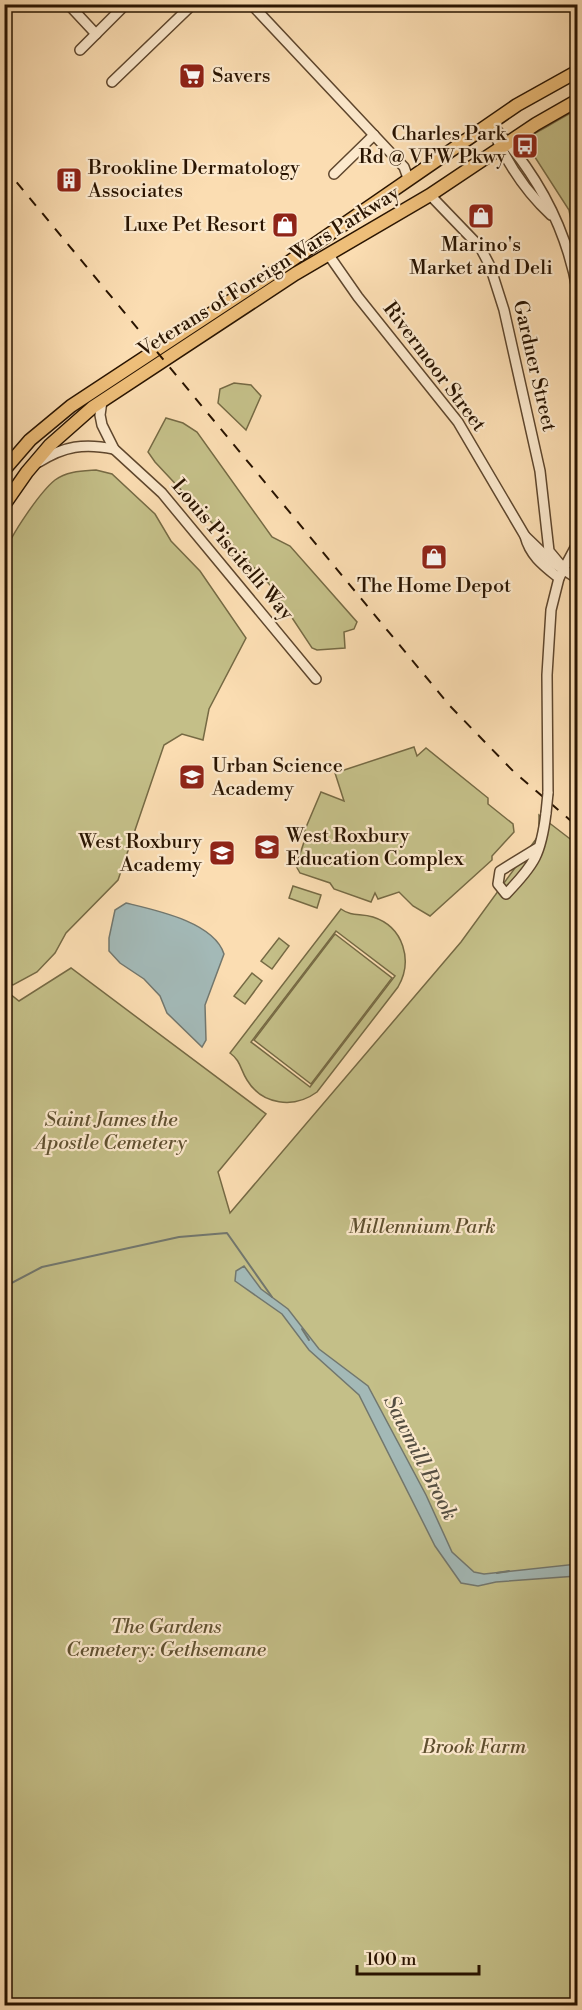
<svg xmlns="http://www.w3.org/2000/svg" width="582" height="2010" font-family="'Libre Bodoni',serif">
<rect width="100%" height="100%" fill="#fbddb2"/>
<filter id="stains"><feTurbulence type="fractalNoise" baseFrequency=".00333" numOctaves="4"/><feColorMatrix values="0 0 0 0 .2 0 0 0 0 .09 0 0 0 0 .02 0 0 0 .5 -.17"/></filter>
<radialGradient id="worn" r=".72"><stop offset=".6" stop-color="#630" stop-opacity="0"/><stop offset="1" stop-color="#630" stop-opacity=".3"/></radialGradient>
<g fill="#c4bf88" stroke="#766a44" stroke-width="1.5" fill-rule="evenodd">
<path d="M 577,110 L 577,250 L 569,210 L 522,137 C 535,137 562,116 577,110 Z"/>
<path d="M 234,383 L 251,385 L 261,396 L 246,430 L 218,403 L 220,389 Z"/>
<path d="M 166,418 L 183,423 L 197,432 L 272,537 L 290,546 L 357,622 L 354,629 L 344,632 L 345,648 L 317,650 L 312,648 L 271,586 L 155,462 L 148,452 Z"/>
<path d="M 96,470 L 112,474 L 155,514 L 171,541 L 200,571 L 246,638 L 209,709 L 203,740 L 182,734 L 164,745 L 118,880 L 66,933 L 55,953 L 37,972 L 13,985 L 4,981 L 5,553 C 10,536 40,492 55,480 C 67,471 82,471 96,470 Z"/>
<path d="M 414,747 L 417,756 L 426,748 L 488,798 L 488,804 L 513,824 L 514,832 L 492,856 L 492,860 L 430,916 L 413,906 L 399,892 L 378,899 L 375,893 L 371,902 L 334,889 L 330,883 L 300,873 L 296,866 L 306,836 L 304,832 L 321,792 L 344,801 L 335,773 Z"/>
<path d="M 539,815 L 578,845 L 577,2005 L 5,2005 L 5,990 L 19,1001 L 71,968 L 266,1114 L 218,1172 L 230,1213 L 461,942 L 539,835 Z"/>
<path d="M 293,886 L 321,895 L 317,908 L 289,898 Z"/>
<path d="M 341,909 C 352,917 360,913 373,917 C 404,927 413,961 398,987 L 317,1092 C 294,1109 262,1105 247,1080 C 240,1069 241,1061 230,1053 ZM 336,931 L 395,976 L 310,1087 L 251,1042 Z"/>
<path d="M 335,934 L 392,978 L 311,1084 L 254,1040 Z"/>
<path d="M 279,938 L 289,946 L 272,969 L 261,961 Z"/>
<path d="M 252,973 L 262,981 L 245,1004 L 234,996 Z"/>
</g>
<g fill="#a3b9b7" stroke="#72776e" stroke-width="1.5">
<path d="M 126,903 C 155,910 214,922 224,954 L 205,1005 L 206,1040 L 202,1047 L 167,1013 L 160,996 L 144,979 L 120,963 L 109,951 L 109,938 L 115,910 Z"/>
<path d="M 244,1266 L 261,1289 L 288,1309 L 319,1349 L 368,1386 L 426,1495 L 452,1552 L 474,1572 L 484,1574 L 577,1564 L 577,1576 L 496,1582 L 478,1586 L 461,1583 L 435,1546 L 359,1395 L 309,1350 L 282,1314 L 235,1281 L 236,1271 Z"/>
</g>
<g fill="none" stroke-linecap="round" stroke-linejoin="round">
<g stroke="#72776e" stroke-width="2">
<path d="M 4,1287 L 42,1267 L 179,1237 L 227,1233 L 272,1297"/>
<path d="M 302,1329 L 309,1340"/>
<path d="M 497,1573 L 509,1571"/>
</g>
<defs>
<g id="minor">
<path d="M 68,4 L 96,34"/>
<path d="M 251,4 L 404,167 L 408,178"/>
<path d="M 80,50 L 126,4"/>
<path d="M 112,82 L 193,4"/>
<path d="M 490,123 C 536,171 567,228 578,294"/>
<path d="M 492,128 C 506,162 524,190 551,215"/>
<path d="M 334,174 L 374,135"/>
<path d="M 430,195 L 480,247 L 490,266 L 504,310 L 540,471 L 549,551 L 564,569"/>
<path d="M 328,254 L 358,297 L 458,422 L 525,536 C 530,556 544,566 559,578"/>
<path d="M 102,401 L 100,415 L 102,425 L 114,449 L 162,493 L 316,679"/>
<path d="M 39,462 C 64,446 84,443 114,449"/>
<path d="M 525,536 L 552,562 L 578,579"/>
<path d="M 548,793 L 547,675 L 551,610 L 559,578 L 578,542"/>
<path d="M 539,847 L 500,871 L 498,884 L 506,894 C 535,864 541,854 546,813"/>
</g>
<g id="highway">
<path d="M 4,470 L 30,440 L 71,406 L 276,271 L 517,105 L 578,71"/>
<path d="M 4,505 L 27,472 L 50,445 L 93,407 L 295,274 L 430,195 L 536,124 L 578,100"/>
</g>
</defs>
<use href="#minor" stroke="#5e462d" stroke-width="12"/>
<use href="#highway" stroke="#291401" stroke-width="15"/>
<use href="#minor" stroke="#fce9cd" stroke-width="9"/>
<use href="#highway" stroke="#eebe79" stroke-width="12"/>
<path stroke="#291401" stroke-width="2" stroke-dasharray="10 10" stroke-linecap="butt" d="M 4,167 L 450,706 L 513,771 L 578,827"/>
<defs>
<path id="minor-bridge" d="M 546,813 L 548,793"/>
</defs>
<use href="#minor-bridge" stroke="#5e462d" stroke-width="12" stroke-linecap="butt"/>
<use href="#minor-bridge" stroke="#fce9cd" stroke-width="9"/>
</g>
<defs>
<symbol id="supermarket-square" viewBox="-11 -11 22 22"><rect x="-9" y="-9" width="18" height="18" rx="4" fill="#8f2418" stroke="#fce9cd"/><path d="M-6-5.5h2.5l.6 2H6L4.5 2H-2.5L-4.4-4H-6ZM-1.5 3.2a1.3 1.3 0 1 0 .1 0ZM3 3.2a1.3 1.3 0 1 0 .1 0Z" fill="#fff"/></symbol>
<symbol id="bus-square" viewBox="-11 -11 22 22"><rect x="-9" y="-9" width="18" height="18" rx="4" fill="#8f2418" stroke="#fce9cd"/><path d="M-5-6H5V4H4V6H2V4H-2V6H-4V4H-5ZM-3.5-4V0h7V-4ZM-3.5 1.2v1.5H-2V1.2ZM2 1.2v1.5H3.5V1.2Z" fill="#fff"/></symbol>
<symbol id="building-square" viewBox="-11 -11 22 22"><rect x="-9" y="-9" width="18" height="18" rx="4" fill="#8f2418" stroke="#fce9cd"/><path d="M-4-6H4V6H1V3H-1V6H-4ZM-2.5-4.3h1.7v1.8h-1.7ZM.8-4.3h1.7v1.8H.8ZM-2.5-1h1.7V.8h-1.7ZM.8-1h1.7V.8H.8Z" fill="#fff"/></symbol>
<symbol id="shop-square" viewBox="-11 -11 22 22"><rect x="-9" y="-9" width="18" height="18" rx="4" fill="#8f2418" stroke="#fce9cd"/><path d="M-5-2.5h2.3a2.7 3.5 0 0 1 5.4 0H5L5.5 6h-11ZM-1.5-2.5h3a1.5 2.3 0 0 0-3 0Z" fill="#fff"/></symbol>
<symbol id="school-square" viewBox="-11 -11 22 22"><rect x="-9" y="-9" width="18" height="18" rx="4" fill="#8f2418" stroke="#fce9cd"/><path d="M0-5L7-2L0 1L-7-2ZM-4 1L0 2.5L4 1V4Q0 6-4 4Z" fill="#fff"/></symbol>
</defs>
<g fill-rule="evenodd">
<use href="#supermarket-square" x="177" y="61" width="30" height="30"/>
<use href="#bus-square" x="510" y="131" width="30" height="30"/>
<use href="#building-square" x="54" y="165" width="30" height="30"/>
<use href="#shop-square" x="466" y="201" width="30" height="30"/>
<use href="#shop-square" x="270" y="210" width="30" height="30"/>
<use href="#shop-square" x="419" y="542" width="30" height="30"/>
<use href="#school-square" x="177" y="762" width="30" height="30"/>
<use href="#school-square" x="252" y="832" width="30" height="30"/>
<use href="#school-square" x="207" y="838" width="30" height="30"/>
</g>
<g text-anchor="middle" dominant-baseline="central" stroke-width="4.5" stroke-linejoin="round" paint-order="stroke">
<g font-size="20" fill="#291401" stroke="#fce9cd" text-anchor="start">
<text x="212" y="76">Savers</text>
<text x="506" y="134" text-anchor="end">Charles Park<tspan x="506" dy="23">Rd @ VFW Pkwy</tspan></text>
<text x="88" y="168">Brookline Dermatology<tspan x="88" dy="23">Associates</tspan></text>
<text x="266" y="225" text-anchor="end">Luxe Pet Resort</text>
<text x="481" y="245" text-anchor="middle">Marino's<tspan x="481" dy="23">Market and Deli</tspan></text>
<text x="434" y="586" text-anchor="middle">The Home Depot</text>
<text x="212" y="766">Urban Science<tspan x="212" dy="23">Academy</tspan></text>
<text x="286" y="836">West Roxbury<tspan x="286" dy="23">Education Complex</tspan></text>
<text x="202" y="842" text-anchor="end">West Roxbury<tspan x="202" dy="23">Academy</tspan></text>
</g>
<g font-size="20" fill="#291401" stroke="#fce9cd">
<text transform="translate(269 272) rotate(-32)">Veterans of Foreign Wars Parkway</text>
<text transform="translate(534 366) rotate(77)">Gardner Street</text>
<text transform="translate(434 367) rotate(53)">Rivermoor Street</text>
<text transform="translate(232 550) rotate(50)">Louis Piscitelli Way</text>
</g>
<g font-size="20" font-style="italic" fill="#5f5030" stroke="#fce9cd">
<text x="111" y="1120">Saint James the<tspan x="111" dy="23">Apostle Cemetery</tspan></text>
<text x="422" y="1227">Millennium Park</text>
<text x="166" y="1627">The Gardens<tspan x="166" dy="23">Cemetery: Gethsemane</tspan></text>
<text x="474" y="1747">Brook Farm</text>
</g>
<g font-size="21" font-style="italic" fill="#544e41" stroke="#fce9cd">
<text transform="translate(420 1458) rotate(63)">Sawmill Brook</text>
</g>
</g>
<rect width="582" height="2010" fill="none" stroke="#fbddb2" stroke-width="24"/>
<rect x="6" y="6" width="570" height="1998" fill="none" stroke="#291401" stroke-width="3"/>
<rect x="12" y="12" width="558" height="1986" fill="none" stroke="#291401" stroke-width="1.5"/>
<path d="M357 1965v9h122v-9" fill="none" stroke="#291401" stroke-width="3"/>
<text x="366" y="1965" font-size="18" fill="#291401" stroke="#fce9cd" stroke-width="4.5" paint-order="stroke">100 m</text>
<rect width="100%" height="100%" filter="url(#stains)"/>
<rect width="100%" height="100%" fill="url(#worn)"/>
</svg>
